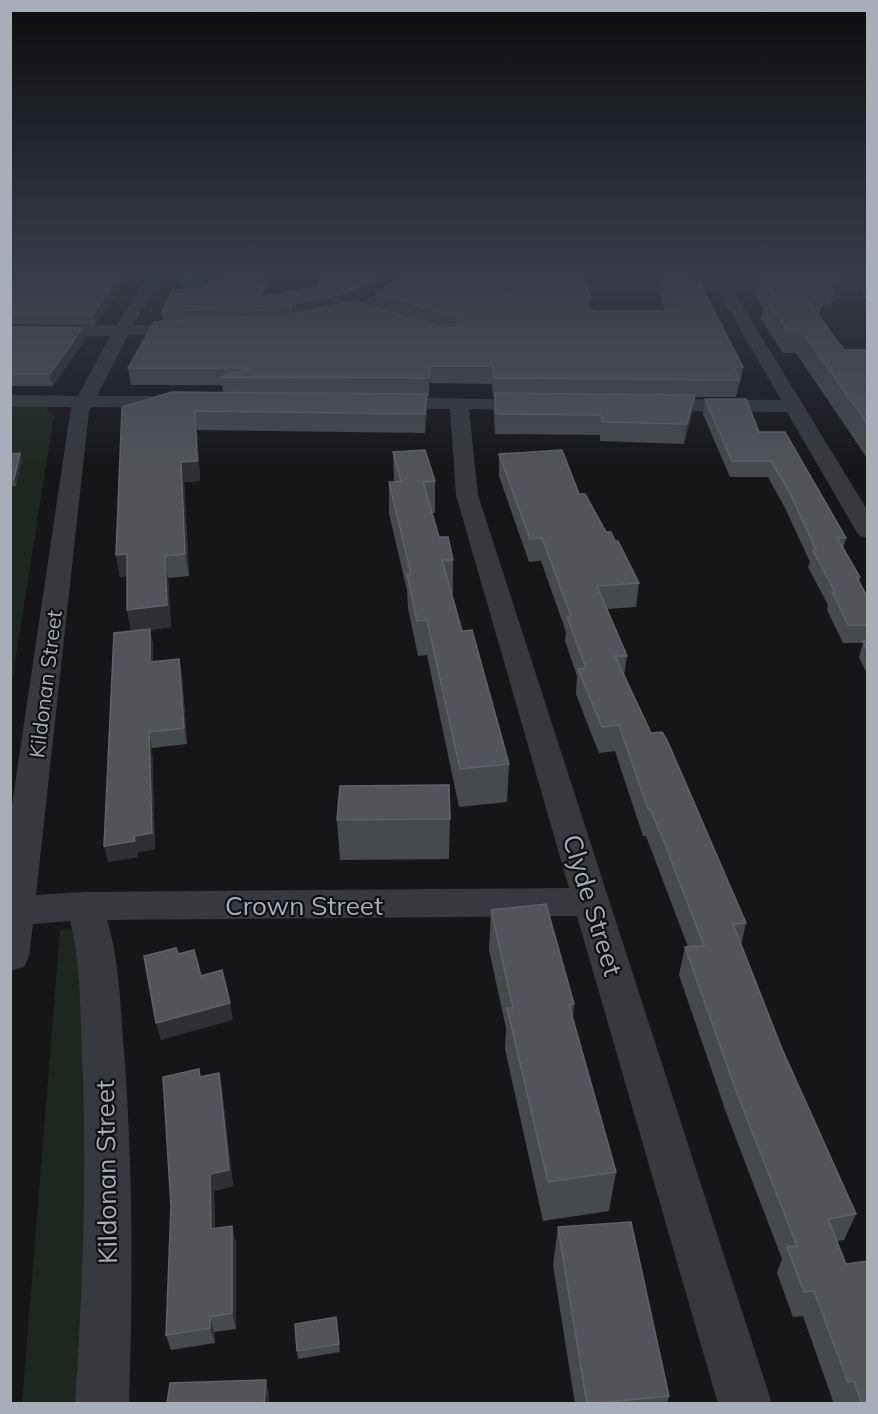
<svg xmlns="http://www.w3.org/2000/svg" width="878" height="1414" font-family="Mulish,sans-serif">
<rect width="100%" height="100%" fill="#161618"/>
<g fill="#1e271f">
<path d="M 11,406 L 49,407 L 47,411 L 54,415 L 11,687 Z"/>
<path d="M 69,928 L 82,938 L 88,1019 L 81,1403 L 22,1404 L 60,930 Z"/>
</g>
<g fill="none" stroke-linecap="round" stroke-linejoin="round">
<g fill="#37393e" fill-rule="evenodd">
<path d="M 151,271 L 166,271 L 133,325 L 190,325 L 198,330 L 190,335 L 128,335 L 97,396 L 181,396 L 191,402 L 181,408 L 91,407 L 89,411 L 36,895 L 84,892 L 569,888 L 456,495 L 450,409 L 388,409 L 378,403 L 388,397 L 542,400 L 545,404 L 535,410 L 469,409 L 478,495 L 772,1404 L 718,1404 L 577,916 L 107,920 C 120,961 120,1008 124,1051 C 133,1168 133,1286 129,1404 L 75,1404 C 83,1287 87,1170 82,1053 C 80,1010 81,962 70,921 L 33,924 L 29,956 L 24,967 L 10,971 L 10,818 L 71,407 L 10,407 L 10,395 L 78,396 L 110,336 L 10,336 L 10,326 L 117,325 Z"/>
<path d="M 215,271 L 230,271 L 221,289 L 185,299 L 177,294 L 179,291 L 210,283 Z"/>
<path d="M 391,271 L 406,271 C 401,307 357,316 328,323 L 320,318 L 322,314 C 347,308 386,300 391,271 Z"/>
<path d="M 709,271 L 721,271 L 729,283 L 868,283 L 868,293 L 734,292 L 868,511 L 868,538 L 860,536 L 856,531 L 787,412 L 652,411 L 642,405 L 652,399 L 781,400 L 719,292 L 547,292 L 539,287 L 547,282 L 713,283 Z"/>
</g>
</g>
<g fill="#474a4d">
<path d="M 10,271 L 130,271 L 95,325 L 10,324 Z"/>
<path d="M 182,271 L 213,271 L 209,280 L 193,287 L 181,287 L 179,276 Z"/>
<path d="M 227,271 L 274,271 L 265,296 L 378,290 L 353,302 L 375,308 L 375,293 L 393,284 L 401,271 L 617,271 L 616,280 L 585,280 L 590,309 L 597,311 L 665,311 L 658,295 L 660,280 L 632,280 L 630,271 L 689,271 L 688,280 L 743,367 L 740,384 L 739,384 L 736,397 L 695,397 L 692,414 L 684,444 L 600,441 L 600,435 L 495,434 L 494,412 L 494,396 L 493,396 L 492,384 L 430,383 L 429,396 L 427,396 L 427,412 L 425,433 L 197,430 L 200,481 L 184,482 L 189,576 L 168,578 L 171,627 L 150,630 L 153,644 L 153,662 L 182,674 L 187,744 L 152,748 L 155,849 L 138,852 L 138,857 L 108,862 L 131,631 L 127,610 L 127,576 L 120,577 L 116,555 L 122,407 L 223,392 L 222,385 L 131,385 L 128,368 L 163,321 L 162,312 L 205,288 L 225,275 Z"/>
<path d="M 739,271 L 867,271 L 867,301 L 862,295 L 865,281 L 845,281 L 842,295 L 830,305 L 822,305 L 819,317 L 844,350 L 867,350 L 867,458 L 796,353 L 783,353 L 761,319 L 763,307 L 755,295 L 758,281 L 745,281 Z"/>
<path d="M 10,327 L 85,339 L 53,386 L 10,386 Z"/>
<path d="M 705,399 L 759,432 L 846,538 L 843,549 L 860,577 L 859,582 L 867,597 L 867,674 L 859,657 L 863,643 L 843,643 L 827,610 L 828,605 L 808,567 L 810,562 L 785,508 L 768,477 L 730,477 L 703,414 Z"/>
<path d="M 393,452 L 435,481 L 435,513 L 432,513 L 439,537 L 453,560 L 453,593 L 451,594 L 462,631 L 509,764 L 507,802 L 459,807 L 427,655 L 418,656 L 408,608 L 407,590 L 389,514 L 389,482 L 394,482 Z"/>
<path d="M 20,453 L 22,460 L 16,486 L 10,486 L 10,454 Z"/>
<path d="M 499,454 L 579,494 L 606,532 L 615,541 L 639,583 L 636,607 L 607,609 L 627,656 L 624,676 L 651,733 L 746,923 L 741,945 L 782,1049 L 856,1214 L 844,1240 L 837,1241 L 867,1404 L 834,1404 L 803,1316 L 793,1317 L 777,1273 L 782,1259 L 727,1115 L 679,975 L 685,947 L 688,947 L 646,836 L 643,836 L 615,751 L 599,753 L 587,723 L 576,694 L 577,676 L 565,641 L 566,632 L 541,561 L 529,562 L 499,476 Z"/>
<path d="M 450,819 L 449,859 L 340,860 L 337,820 Z"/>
<path d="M 491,910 L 574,1004 L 573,1019 L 616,1172 L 609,1211 L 543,1221 L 505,1049 L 506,1028 L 489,950 Z"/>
<path d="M 219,1073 L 222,1090 L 233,1186 L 214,1191 L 215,1228 L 236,1242 L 236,1329 L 214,1332 L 215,1343 L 171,1350 L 166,1335 L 201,1077 Z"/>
<path d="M 558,1227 L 669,1396 L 667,1404 L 575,1404 L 553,1265 Z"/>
<path d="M 336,1317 L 340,1352 L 298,1359 L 297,1351 Z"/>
</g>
<g fill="#2f3033">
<path d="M 122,271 L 130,271 L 95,325 L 93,314 Z"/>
<path d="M 202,271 L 213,271 L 209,280 L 193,287 L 191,276 Z"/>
<path d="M 269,271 L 274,271 L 262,306 L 260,297 Z"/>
<path d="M 383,271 L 389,271 L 378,290 L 343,306 L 293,316 L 292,304 Z"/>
<path d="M 846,274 L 842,295 L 830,305 L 835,284 Z"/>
<path d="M 591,298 L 590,314 L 587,305 Z"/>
<path d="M 83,328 L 85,339 L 53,386 L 50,374 Z"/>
<path d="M 430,366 L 430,383 L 429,396 L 429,378 Z"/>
<path d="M 427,394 L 427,412 L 425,433 L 425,414 Z"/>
<path d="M 695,395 L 692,414 L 684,444 L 687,424 Z"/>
<path d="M 195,411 L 197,430 L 200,481 L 184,482 L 189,576 L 185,554 L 181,462 Z"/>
<path d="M 20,453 L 22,460 L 16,486 L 14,479 Z"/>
<path d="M 127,554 L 131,576 L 120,577 L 116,555 Z"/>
<path d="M 165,556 L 168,578 L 171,627 L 150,630 L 153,644 L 153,677 L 131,632 L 127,610 Z"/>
<path d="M 179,659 L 182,674 L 187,744 L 184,728 Z"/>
<path d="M 149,732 L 152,748 L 155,849 L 138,852 L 138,857 L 108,862 L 104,846 L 134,836 Z"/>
<path d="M 230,1003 L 233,1020 L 161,1040 L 156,1023 Z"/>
<path d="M 219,1073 L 222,1090 L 233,1186 L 214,1191 L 215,1245 L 211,1229 L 210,1174 Z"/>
<path d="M 232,1226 L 236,1242 L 236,1329 L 232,1313 Z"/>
<path d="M 210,1317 L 214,1332 L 215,1343 L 210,1328 Z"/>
<path d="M 266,1380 L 269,1395 L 269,1404 L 264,1404 Z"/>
</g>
<g fill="#525459" stroke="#5f6268" stroke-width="1.5">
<path d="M 10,271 L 122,271 L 93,314 L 10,314 Z"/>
<path d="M 182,271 L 202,271 L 191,276 L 179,276 Z"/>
<path d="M 227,271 L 269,271 L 260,297 L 317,287 L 324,271 L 383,271 L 378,279 L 343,294 L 292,304 L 162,312 L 172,291 L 205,288 L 225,275 Z"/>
<path d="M 401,271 L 523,271 L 553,280 L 585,280 L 591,298 L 587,305 L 591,310 L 597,311 L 674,311 L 660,280 L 698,280 L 743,367 L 734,367 L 739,380 L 494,378 L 493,366 L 430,366 L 429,378 L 221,377 L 250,368 L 128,368 L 154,322 L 292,314 L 354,301 L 442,328 L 457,327 L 460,322 L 456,316 L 375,293 L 393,284 Z"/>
<path d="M 759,274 L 846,274 L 835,284 L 816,284 L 823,298 L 804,297 L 844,350 L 867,350 L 867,423 L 801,330 L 787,330 L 765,297 L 774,296 Z"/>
<path d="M 10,327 L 83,328 L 50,374 L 10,374 Z"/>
<path d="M 172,392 L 427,394 L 425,414 L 195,411 L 197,461 L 181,462 L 185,554 L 165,556 L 167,605 L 127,610 L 127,554 L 116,555 L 122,407 Z"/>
<path d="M 495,393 L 695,395 L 687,424 L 602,422 L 601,415 L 496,414 Z"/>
<path d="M 705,399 L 746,399 L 759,432 L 785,432 L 846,538 L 837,538 L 860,577 L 857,577 L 867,597 L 867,625 L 848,625 L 832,592 L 835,592 L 813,550 L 816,550 L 789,491 L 771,461 L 732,461 Z"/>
<path d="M 425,450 L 435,481 L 423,482 L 439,537 L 448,537 L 453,560 L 442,560 L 462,631 L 472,630 L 509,764 L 460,769 L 427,620 L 417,621 L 407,574 L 411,574 L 389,482 L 401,482 L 393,452 Z"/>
<path d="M 562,450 L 579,494 L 585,494 L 606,532 L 611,532 L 615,541 L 618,541 L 639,583 L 597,586 L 627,656 L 615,656 L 651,733 L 662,732 L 667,740 L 746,923 L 733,924 L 782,1049 L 856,1214 L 828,1219 L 846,1264 L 867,1261 L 867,1404 L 862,1404 L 854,1381 L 848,1382 L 814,1291 L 804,1292 L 787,1247 L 797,1246 L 735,1088 L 685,947 L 704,946 L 665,844 L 650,809 L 648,809 L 619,725 L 602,727 L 578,669 L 586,668 L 567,617 L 571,616 L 542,538 L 530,539 L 499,454 Z"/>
<path d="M 20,453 L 14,479 L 10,479 L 10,454 Z"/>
<path d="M 150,629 L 150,662 L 179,659 L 184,728 L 149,732 L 152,833 L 134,836 L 135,841 L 104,846 L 114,633 Z"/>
<path d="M 863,641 L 867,641 L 867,650 Z"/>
<path d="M 449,785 L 450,819 L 337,820 L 340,786 Z"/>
<path d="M 546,904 L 574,1004 L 569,1005 L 616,1172 L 548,1182 L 507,1008 L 513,1008 L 491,910 Z"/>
<path d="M 176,948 L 178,954 L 194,950 L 201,976 L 222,970 L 230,1003 L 156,1023 L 144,956 Z"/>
<path d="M 199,1069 L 200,1077 L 219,1073 L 229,1170 L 210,1174 L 211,1229 L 232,1226 L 232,1313 L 210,1317 L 210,1328 L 166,1335 L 171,1206 L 163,1077 Z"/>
<path d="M 631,1222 L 669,1396 L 587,1404 L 558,1227 Z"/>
<path d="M 336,1317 L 339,1344 L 297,1351 L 295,1324 Z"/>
<path d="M 266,1380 L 264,1404 L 167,1404 L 170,1383 Z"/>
</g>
<linearGradient id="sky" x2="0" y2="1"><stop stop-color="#0c0c0d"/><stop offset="0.58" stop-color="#363c48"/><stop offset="1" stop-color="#363c48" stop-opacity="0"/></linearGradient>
<rect width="878" height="469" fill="url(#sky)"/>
<g text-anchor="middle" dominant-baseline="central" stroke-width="4.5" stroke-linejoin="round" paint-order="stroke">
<g font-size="21" fill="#a8aeb9" stroke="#111113">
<text transform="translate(45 684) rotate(-83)">Kildonan Street</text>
</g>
<g font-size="26" fill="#a8aeb9" stroke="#111113">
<text x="304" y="905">Crown Street</text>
<text transform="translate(593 905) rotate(73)">Clyde Street</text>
<text transform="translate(106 1172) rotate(-91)">Kildonan Street</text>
</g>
</g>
<rect width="878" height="1414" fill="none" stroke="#a8aeb9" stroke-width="24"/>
</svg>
